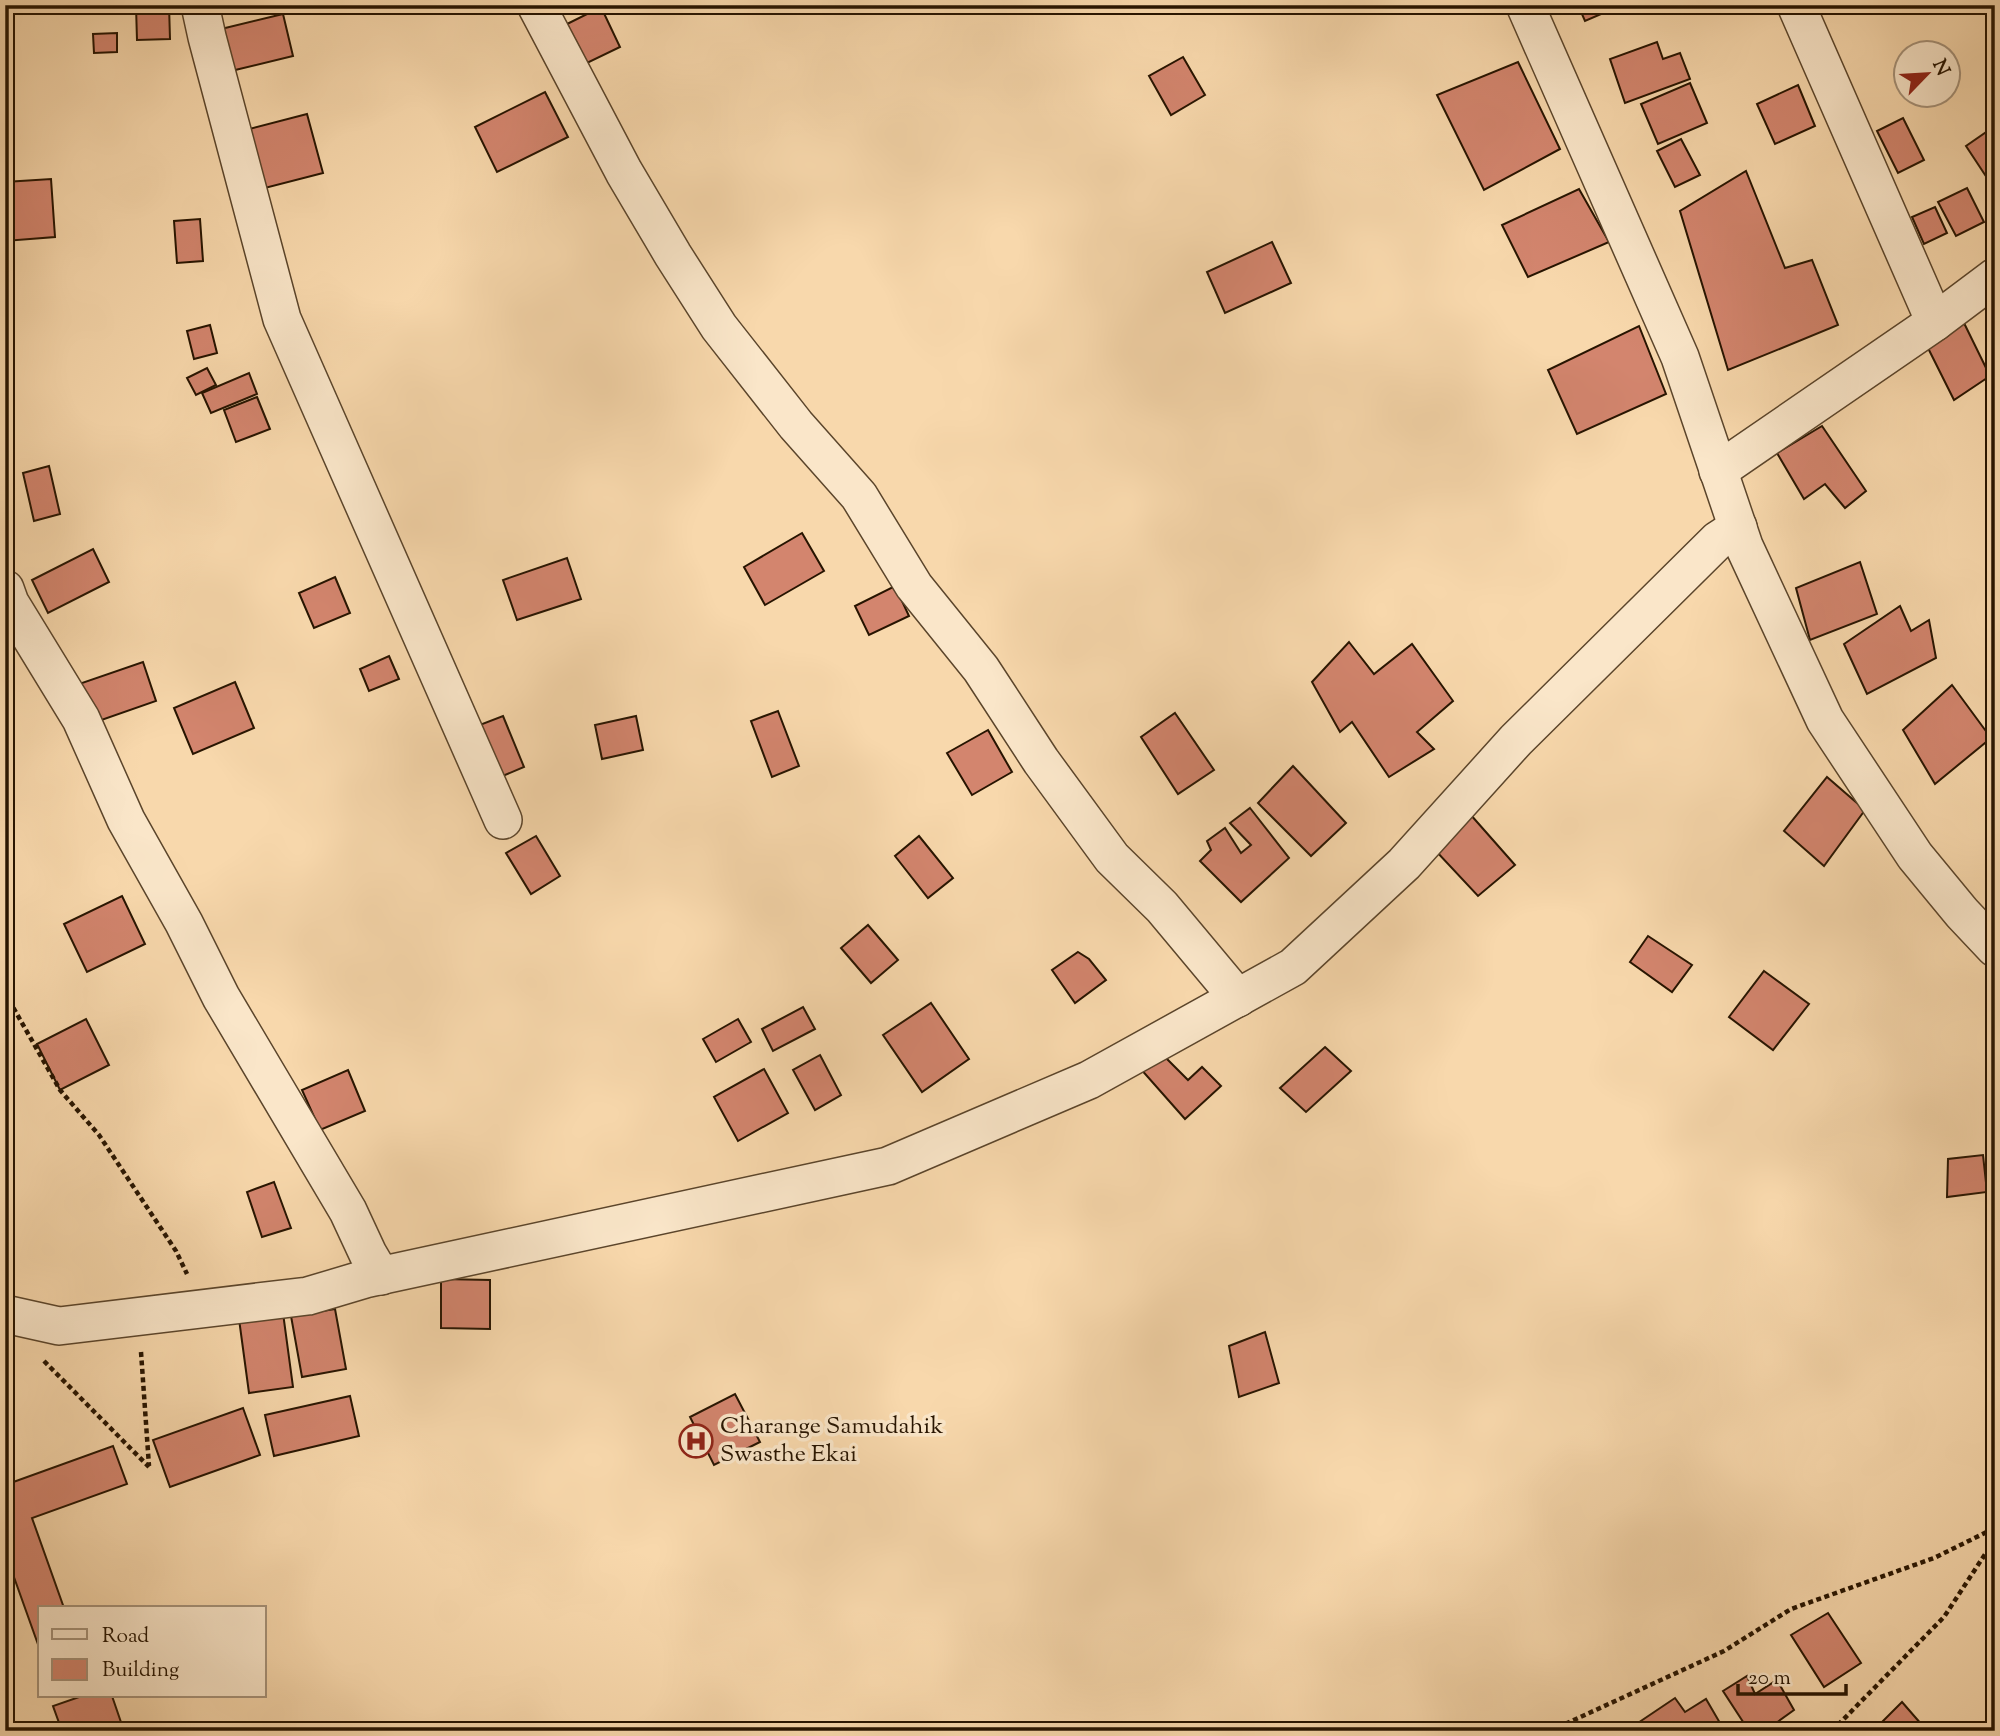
<svg xmlns="http://www.w3.org/2000/svg" width="2000" height="1736" font-family="'Sorts Mill Goudy',serif">
<rect width="100%" height="100%" fill="#f8d8ac"/>
<filter id="stains"><feTurbulence type="fractalNoise" baseFrequency=".00286" numOctaves="4"/><feColorMatrix values="0 0 0 0 .2 0 0 0 0 .09 0 0 0 0 .02 0 0 0 .5 -.17"/></filter>
<radialGradient id="worn" r=".72"><stop offset=".6" stop-color="#630" stop-opacity="0"/><stop offset="1" stop-color="#630" stop-opacity=".3"/></radialGradient>
<g fill="#d3856e" stroke="#271400" stroke-width="2">
<path d="M 99,5 L 125,5 L 125,13 L 99,11 Z"/>
<path d="M 169,5 L 170,39 L 137,40 L 136,6 Z"/>
<path d="M 1578,5 L 1622,5 L 1585,21 Z"/>
<path d="M 601,7 L 620,47 L 587,63 L 567,24 Z"/>
<path d="M 283,14 L 293,56 L 231,71 L 221,29 Z"/>
<path d="M 117,33 L 117,52 L 94,53 L 93,34 Z"/>
<path d="M 1657,42 L 1663,59 L 1680,53 L 1690,79 L 1625,103 L 1610,59 Z"/>
<path d="M 1183,57 L 1205,95 L 1171,115 L 1149,76 Z"/>
<path d="M 1518,62 L 1560,149 L 1484,190 L 1437,95 Z"/>
<path d="M 1690,83 L 1707,123 L 1658,144 L 1641,104 Z"/>
<path d="M 1798,85 L 1815,126 L 1775,144 L 1757,104 Z"/>
<path d="M 545,92 L 568,137 L 497,172 L 475,127 Z"/>
<path d="M 307,114 L 323,173 L 249,192 L 234,133 Z"/>
<path d="M 1903,118 L 1924,160 L 1898,173 L 1877,131 Z"/>
<path d="M 1995,126 L 1995,190 L 1966,146 Z"/>
<path d="M 1681,139 L 1700,175 L 1675,187 L 1657,151 Z"/>
<path d="M 1746,171 L 1785,268 L 1812,260 L 1838,325 L 1728,370 L 1680,211 Z"/>
<path d="M 51,179 L 55,237 L 5,241 L 5,182 Z"/>
<path d="M 1967,188 L 1984,222 L 1956,236 L 1938,202 Z"/>
<path d="M 1579,189 L 1609,242 L 1528,277 L 1502,225 Z"/>
<path d="M 1935,207 L 1947,233 L 1924,244 L 1912,217 Z"/>
<path d="M 200,219 L 203,261 L 177,263 L 174,221 Z"/>
<path d="M 1272,242 L 1291,283 L 1225,313 L 1207,272 Z"/>
<path d="M 1964,323 L 1990,376 L 1954,400 L 1927,346 Z"/>
<path d="M 210,325 L 217,353 L 194,359 L 187,331 Z"/>
<path d="M 1639,326 L 1666,394 L 1577,434 L 1548,370 Z"/>
<path d="M 207,368 L 216,385 L 196,395 L 187,378 Z"/>
<path d="M 249,373 L 257,394 L 211,413 L 202,393 Z"/>
<path d="M 257,397 L 270,429 L 236,442 L 224,410 Z"/>
<path d="M 1822,426 L 1866,491 L 1845,508 L 1825,484 L 1804,499 L 1777,453 Z"/>
<path d="M 49,466 L 60,514 L 34,521 L 23,473 Z"/>
<path d="M 802,533 L 824,571 L 765,605 L 744,567 Z"/>
<path d="M 93,549 L 109,582 L 48,613 L 32,580 Z"/>
<path d="M 567,558 L 581,599 L 517,620 L 503,580 Z"/>
<path d="M 1860,562 L 1877,614 L 1810,640 L 1796,588 Z"/>
<path d="M 335,577 L 350,613 L 314,628 L 299,593 Z"/>
<path d="M 895,586 L 909,616 L 869,635 L 855,606 Z"/>
<path d="M 1900,606 L 1911,631 L 1929,620 L 1936,658 L 1867,694 L 1844,644 Z"/>
<path d="M 1349,642 L 1374,674 L 1412,644 L 1453,701 L 1417,732 L 1434,749 L 1389,777 L 1352,722 L 1340,732 L 1312,682 Z"/>
<path d="M 389,656 L 399,679 L 369,691 L 360,669 Z"/>
<path d="M 143,662 L 156,701 L 90,724 L 76,685 Z"/>
<path d="M 235,682 L 254,728 L 193,754 L 174,708 Z"/>
<path d="M 1952,685 L 1991,738 L 1935,784 L 1903,730 Z"/>
<path d="M 778,711 L 799,766 L 772,777 L 751,721 Z"/>
<path d="M 1175,713 L 1214,770 L 1178,794 L 1141,737 Z"/>
<path d="M 503,716 L 524,767 L 498,778 L 477,726 Z"/>
<path d="M 636,716 L 643,750 L 602,759 L 595,725 Z"/>
<path d="M 988,730 L 1012,772 L 972,795 L 947,753 Z"/>
<path d="M 1293,766 L 1346,823 L 1311,856 L 1258,803 Z"/>
<path d="M 1827,777 L 1865,810 L 1824,866 L 1784,831 Z"/>
<path d="M 1250,808 L 1289,858 L 1241,902 L 1200,861 L 1211,850 L 1207,841 L 1225,828 L 1241,853 L 1251,845 L 1230,823 Z"/>
<path d="M 1470,814 L 1515,865 L 1478,896 L 1435,850 Z"/>
<path d="M 536,836 L 560,876 L 531,894 L 506,853 Z"/>
<path d="M 919,836 L 953,878 L 928,898 L 895,856 Z"/>
<path d="M 122,896 L 145,944 L 87,972 L 64,924 Z"/>
<path d="M 868,925 L 898,960 L 871,983 L 841,948 Z"/>
<path d="M 1648,936 L 1692,965 L 1672,992 L 1630,962 Z"/>
<path d="M 1078,952 L 1089,959 L 1106,980 L 1075,1003 L 1052,970 Z"/>
<path d="M 1764,971 L 1809,1004 L 1773,1050 L 1729,1017 Z"/>
<path d="M 931,1003 L 969,1059 L 922,1092 L 883,1035 Z"/>
<path d="M 803,1007 L 815,1029 L 773,1051 L 762,1029 Z"/>
<path d="M 86,1019 L 109,1065 L 60,1090 L 37,1044 Z"/>
<path d="M 738,1019 L 751,1042 L 716,1062 L 703,1039 Z"/>
<path d="M 1325,1047 L 1351,1071 L 1306,1112 L 1280,1088 Z"/>
<path d="M 1156,1048 L 1188,1080 L 1202,1067 L 1221,1086 L 1185,1119 L 1139,1067 Z"/>
<path d="M 820,1055 L 841,1095 L 815,1110 L 793,1070 Z"/>
<path d="M 764,1069 L 788,1113 L 738,1141 L 714,1097 Z"/>
<path d="M 348,1070 L 365,1111 L 320,1130 L 302,1090 Z"/>
<path d="M 1983,1155 L 1987,1192 L 1947,1197 L 1948,1159 Z"/>
<path d="M 274,1182 L 291,1228 L 262,1237 L 247,1192 Z"/>
<path d="M 441,1279 L 490,1280 L 490,1329 L 441,1328 Z"/>
<path d="M 335,1309 L 346,1369 L 302,1377 L 291,1316 Z"/>
<path d="M 283,1313 L 293,1387 L 249,1393 L 239,1319 Z"/>
<path d="M 1265,1332 L 1279,1383 L 1239,1397 L 1229,1346 Z"/>
<path d="M 735,1394 L 760,1442 L 714,1465 L 690,1417 Z"/>
<path d="M 350,1396 L 359,1436 L 274,1456 L 265,1415 Z"/>
<path d="M 243,1408 L 260,1455 L 170,1487 L 153,1440 Z"/>
<path d="M 113,1446 L 127,1484 L 32,1518 L 64,1608 L 40,1608 L 40,1650 L 5,1552 L 5,1485 Z"/>
<path d="M 1828,1613 L 1861,1663 L 1824,1687 L 1791,1635 Z"/>
<path d="M 1747,1676 L 1755,1694 L 1777,1680 L 1794,1710 L 1765,1731 L 1749,1731 L 1723,1691 Z"/>
<path d="M 82,1696 L 112,1696 L 124,1731 L 62,1731 L 53,1706 Z"/>
<path d="M 1675,1698 L 1685,1712 L 1706,1699 L 1720,1723 L 1702,1731 L 1626,1731 Z"/>
<path d="M 1902,1702 L 1922,1725 L 1915,1731 L 1873,1731 Z"/>
</g>
<g fill="none" stroke-linecap="round" stroke-linejoin="round">
<defs>
<g id="minor">
<path d="M 200,5 L 207,37 L 282,319 L 503,820"/>
<path d="M 536,5 L 624,172 L 673,255 L 719,327 L 796,425 L 859,496 L 914,586 L 981,669 L 1041,761 L 1112,858 L 1162,907 L 1238,998"/>
<path d="M 1525,5 L 1680,357 L 1744,546 L 1825,720 L 1915,856 L 1962,913 L 1995,948"/>
<path d="M 1796,5 L 1935,322"/>
<path d="M 1718,471 L 1935,322 L 1995,277"/>
<path d="M 5,589 L 10,603 L 81,719 L 126,820 L 184,923 L 221,997 L 348,1211 L 368,1254 L 381,1276"/>
<path d="M 5,1314 L 59,1326 L 308,1296 L 365,1279 L 888,1166 L 1089,1080 L 1293,967 L 1404,864 L 1516,740 L 1718,540 L 1738,527"/>
</g>
</defs>
<use href="#minor" stroke="#5b452b" stroke-width="40"/>
<g stroke="#271400" stroke-width="4.5" stroke-dasharray="5 3.5" stroke-linecap="butt">
<path d="M 5,993 L 60,1090 L 99,1135 L 176,1251 L 187,1274"/>
<path d="M 141,1352 L 149,1466"/>
<path d="M 44,1361 L 149,1467"/>
<path d="M 1550,1731 L 1724,1651 L 1791,1609 L 1934,1558 L 1995,1528"/>
<path d="M 1832,1731 L 1944,1617 L 1995,1539"/>
</g>
<use href="#minor" stroke="#fae6c9" stroke-width="37"/>
</g>
<defs>
<symbol id="hospital-ring" viewBox="-11 -11 22 22"><circle r="9.5" fill="#fae6c9" stroke="#8f2418" stroke-width="1.5"/><path d="M-5-5h3v3.5h4V-5h3V5h-3V1.5h-4V5h-3Z" fill="#8f2418"/></symbol>
</defs>
<g fill-rule="evenodd">
<use href="#hospital-ring" x="677" y="1422" width="38" height="38"/>
</g>
<g text-anchor="middle" dominant-baseline="central" stroke-width="7" stroke-linejoin="round" paint-order="stroke">
<g font-size="24" fill="#271400" stroke="#fae6c9" text-anchor="start">
<text x="720" y="1427">Charange Samudahik<tspan x="720" dy="28">Swasthe Ekai</tspan></text>
</g>
</g>
<rect width="2000" height="1736" fill="none" stroke="#f8d8ac" stroke-width="28"/>
<rect x="7" y="7" width="1986" height="1722" fill="none" stroke="#271400" stroke-width="3.5"/>
<rect x="14" y="14" width="1972" height="1708" fill="none" stroke="#271400" stroke-width="2"/>
<rect x="38" y="1606" width="228" height="91" fill="#fae6c9" stroke="#a69279" stroke-width="2"/>
<rect x="52" y="1629" width="35" height="10" fill="#fae6c9" stroke="#a69279" stroke-width="2"/>
<text x="102" y="1642" font-size="21" fill="#271400">Road</text>
<rect x="52" y="1659" width="35" height="21" fill="#d3856e" stroke="#a69279" stroke-width="2"/>
<text x="102" y="1676" font-size="21" fill="#271400">Building</text>
<g transform="translate(1927 74) rotate(65)"><circle r="33" fill="#fae6c9" stroke="#a69279" stroke-width="2"/>
<path d="M0-5L12 26L0 18L-12 26Z" fill="#8f2418"/>
<text y="-10" font-size="19" font-weight="bold" text-anchor="middle" fill="#271400">N</text>
</g>
<path d="M1738 1684v10h108v-10" fill="none" stroke="#271400" stroke-width="3.5"/>
<text x="1748" y="1684" font-size="21" fill="#271400" stroke="#fae6c9" stroke-width="5" paint-order="stroke">20 m</text>
<rect width="100%" height="100%" filter="url(#stains)"/>
<rect width="100%" height="100%" fill="url(#worn)"/>
</svg>
